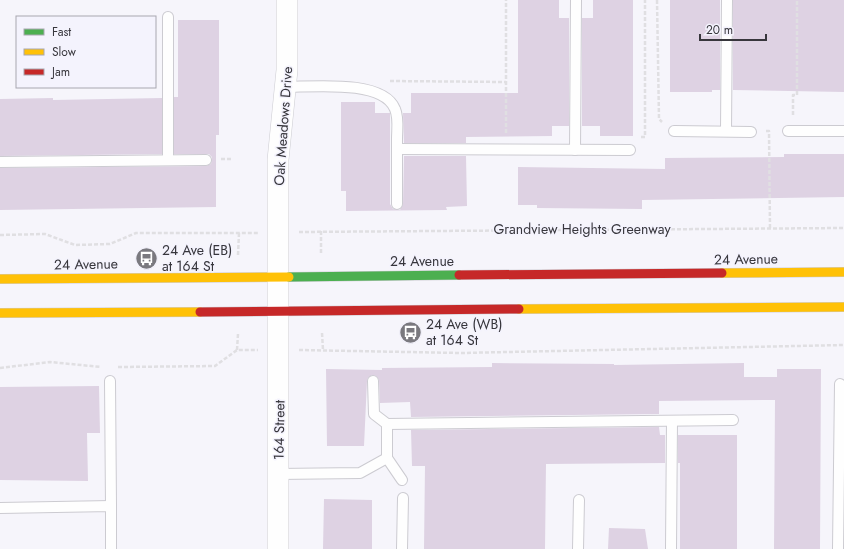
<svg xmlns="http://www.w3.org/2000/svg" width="844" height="549" font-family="Jost,sans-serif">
<rect width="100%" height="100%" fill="#f6f5fb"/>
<g fill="#ded2e3">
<path d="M 518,0 L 559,0 L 559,18 L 569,18 L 569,126 L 552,126 L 552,136 L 466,137 L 466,143 L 404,143 L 403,113 L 411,113 L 411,93 L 518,93 Z"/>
<path d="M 593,0 L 633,0 L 633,136 L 600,136 L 600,126 L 582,126 L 582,18 L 593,18 Z"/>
<path d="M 670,0 L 720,0 L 720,90 L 712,90 L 712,92 L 670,92 Z"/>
<path d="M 733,0 L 844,0 L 844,92 L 733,90 Z"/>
<path d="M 178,20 L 219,20 L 219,135 L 216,135 L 216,207 L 0,210 L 0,168 L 206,166 L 211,164 L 212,157 L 209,154 L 174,154 L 174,97 L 178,97 Z"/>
<path d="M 53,98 L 53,100 L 162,98 L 162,154 L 0,156 L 0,99 Z"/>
<path d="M 341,102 L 375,102 L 375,113 L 390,113 L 390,204 L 393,209 L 400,210 L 403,204 L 404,156 L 466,156 L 467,206 L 446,207 L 447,210 L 346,211 L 346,191 L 341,191 Z"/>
<path d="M 784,154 L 844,154 L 844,197 L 642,200 L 642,209 L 537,208 L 537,205 L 518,205 L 518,167 L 665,169 L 665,158 L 784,157 Z"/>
<path d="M 492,363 L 614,364 L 614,365 L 744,363 L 744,377 L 777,377 L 777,369 L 821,369 L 820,549 L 774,549 L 775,400 L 659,401 L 659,414 L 411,417 L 410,402 L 380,403 L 379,380 L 376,376 L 372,375 L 368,378 L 367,381 L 364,446 L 327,446 L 326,369 L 382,370 L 382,368 L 492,367 Z"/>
<path d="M 99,386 L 100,433 L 87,433 L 88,481 L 0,480 L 0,387 Z"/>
<path d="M 659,427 L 660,435 L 665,435 L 665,463 L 546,464 L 545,549 L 424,549 L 425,466 L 412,466 L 411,430 Z"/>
<path d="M 678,435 L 737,435 L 737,549 L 680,549 L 680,463 L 678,463 Z"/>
<path d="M 324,499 L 372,500 L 372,549 L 323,549 Z"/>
<path d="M 609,528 L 645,529 L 648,549 L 608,549 Z"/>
</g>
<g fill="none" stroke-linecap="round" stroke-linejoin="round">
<defs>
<g id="lane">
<path d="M 168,17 L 168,160"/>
<path d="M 285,87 C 312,87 383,79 395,109 C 399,118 397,129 397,139 C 397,161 397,182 397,204"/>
<path d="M 674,131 L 751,132"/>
<path d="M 726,131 L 727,0"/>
<path d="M 788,131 L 844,131"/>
<path d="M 397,149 L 630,150"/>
<path d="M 575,150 L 576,0"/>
<path d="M 0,162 L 206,160"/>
<path d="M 110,381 L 111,506"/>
<path d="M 373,381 L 374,414 L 387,424 L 733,420"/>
<path d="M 387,424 L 387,458 L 402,480"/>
<path d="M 278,474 L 360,473 L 387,458"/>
<path d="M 0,508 L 111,506 L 111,549"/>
<path d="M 402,549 L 403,498"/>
<path d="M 578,549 L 579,500"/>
<path d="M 671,549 L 672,421"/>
<path d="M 838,549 L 840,384"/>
</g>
<path id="street" d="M 278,549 L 278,160 L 287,70 L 287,0"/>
<path id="fast" d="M 289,277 L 459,275"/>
<g id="slow">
<path d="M 722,273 L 844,272"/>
<path d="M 0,279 L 289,277"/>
<path d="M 519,309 L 844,307"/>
<path d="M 0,313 L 200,312"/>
</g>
<g id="jam">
<path d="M 459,275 L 722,273"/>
<path d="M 200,312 L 519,309"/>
</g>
</defs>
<use href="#lane" stroke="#cccbd1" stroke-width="12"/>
<use href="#street" stroke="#cccbd1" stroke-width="22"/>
<use href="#fast" stroke="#cccbd1" stroke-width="10"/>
<use href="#slow" stroke="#cccbd1" stroke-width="10"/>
<use href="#jam" stroke="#cccbd1" stroke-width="10"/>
<g stroke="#e0dfe2" stroke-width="2.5" stroke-dasharray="4 2" stroke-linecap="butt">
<path d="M 657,0 L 659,119 L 662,122"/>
<path d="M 390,81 L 506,82"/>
<path d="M 793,115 L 793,95 L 797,95 L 797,0"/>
<path d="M 766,131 L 769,131 L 770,228"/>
<path d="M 506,133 L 506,0"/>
<path d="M 641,137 L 645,137 L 645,0"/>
<path d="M 221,159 L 233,159"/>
<path d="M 321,231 L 321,254"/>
<path d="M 299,232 L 844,228"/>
<path d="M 0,235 L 45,234 L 75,245 L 110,244 L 136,233 L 258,233"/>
<path d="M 238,255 L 239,233"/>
<path d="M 322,333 L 323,350"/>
<path d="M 237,350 L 238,334"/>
<path d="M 299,350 L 461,353 L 844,345"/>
<path d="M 118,367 L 215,366 L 237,350 L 258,350"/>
<path d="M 0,368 L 50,362 L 101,367"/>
</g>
<use href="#lane" stroke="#fefefe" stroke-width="10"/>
<use href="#street" stroke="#fefefe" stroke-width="21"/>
<use href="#fast" stroke="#4caf50" stroke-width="9"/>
<use href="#slow" stroke="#ffc107" stroke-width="9"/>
<use href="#jam" stroke="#c62828" stroke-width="9"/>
</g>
<defs>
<symbol id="bus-disc" viewBox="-11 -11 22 22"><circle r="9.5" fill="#7a797f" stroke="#f4f3fd"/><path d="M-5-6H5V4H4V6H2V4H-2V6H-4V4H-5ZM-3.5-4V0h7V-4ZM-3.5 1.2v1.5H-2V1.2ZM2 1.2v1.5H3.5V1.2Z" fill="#fff"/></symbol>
</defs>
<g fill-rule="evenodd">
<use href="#bus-disc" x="134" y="246" width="25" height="25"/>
<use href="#bus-disc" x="398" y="320" width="25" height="25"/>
</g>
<g text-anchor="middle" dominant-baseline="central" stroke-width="3" stroke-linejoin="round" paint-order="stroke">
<g font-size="14" fill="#37363c" stroke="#f4f3fd">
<text transform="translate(283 126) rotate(-86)">Oak Meadows Drive</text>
<text x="582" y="229">Grandview Heights Greenway</text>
<text transform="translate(746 259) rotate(-1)">24 Avenue</text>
<text x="422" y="261">24 Avenue</text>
<text transform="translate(86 264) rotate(-1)">24 Avenue</text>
<text transform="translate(279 430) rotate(-89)">164 Street</text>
</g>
<g font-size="14" fill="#37363c" stroke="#f4f3fd" text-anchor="start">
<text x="162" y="250">24 Ave (EB)<tspan x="162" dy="16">at 164 St</tspan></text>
<text x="426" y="324">24 Ave (WB)<tspan x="426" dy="16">at 164 St</tspan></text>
</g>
</g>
<rect x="16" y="16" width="140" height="72" fill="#f4f3fd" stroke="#a8a7b0"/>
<rect x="24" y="29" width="20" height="6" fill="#4caf50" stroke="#a8a7b0"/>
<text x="52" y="36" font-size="12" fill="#37363c">Fast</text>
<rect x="24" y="49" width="20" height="6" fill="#ffc107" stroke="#a8a7b0"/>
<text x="52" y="56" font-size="12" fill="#37363c">Slow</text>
<rect x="24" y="69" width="20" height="6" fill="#c62828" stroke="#a8a7b0"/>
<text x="52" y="76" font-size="12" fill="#37363c">Jam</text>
<path d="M700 34v6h66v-6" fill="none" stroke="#37363c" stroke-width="2"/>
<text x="706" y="34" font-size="12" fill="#37363c" stroke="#f4f3fd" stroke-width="3" paint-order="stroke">20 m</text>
</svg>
